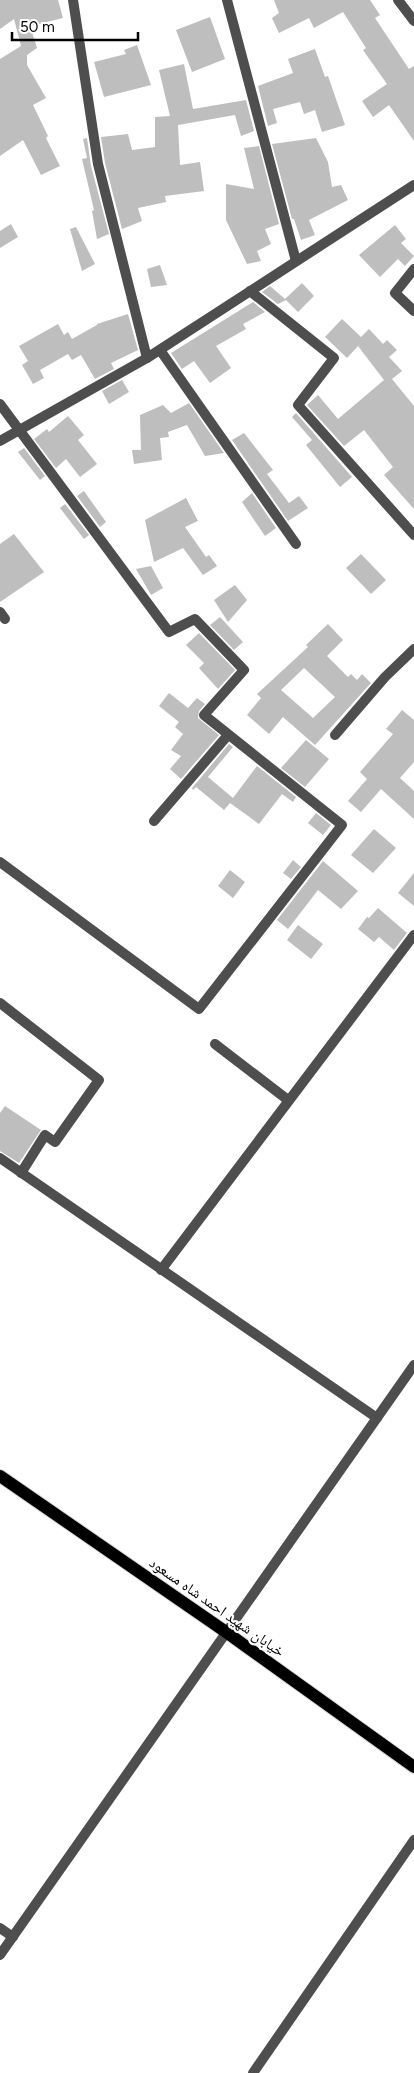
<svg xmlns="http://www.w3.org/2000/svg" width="414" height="2073" font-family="Figtree,'Noto Naskh Arabic',sans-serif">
<rect width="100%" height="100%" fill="#fff"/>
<g fill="#bebebe" fill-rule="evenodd">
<path d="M 0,0 L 58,0 L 63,18 L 30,26 L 37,48 L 27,55 L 27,65 L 46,98 L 33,105 L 48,136 L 46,138 L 60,166 L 41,175 L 23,140 L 0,156 L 0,59 L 21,46 L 14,19 L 0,29 Z"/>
<path d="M 274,0 L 370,0 L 380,15 L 375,18 L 409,69 L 414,66 L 414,141 L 389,105 L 373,117 L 362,101 L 387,84 L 363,50 L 366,48 L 343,12 L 314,28 L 309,18 L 279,33 L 272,18 L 279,13 Z"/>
<path d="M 210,17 L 225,59 L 192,72 L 176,30 Z"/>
<path d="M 137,45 L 151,85 L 104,97 L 94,62 L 126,54 L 124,50 Z"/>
<path d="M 315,49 L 325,77 L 328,76 L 345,125 L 322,132 L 315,110 L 304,114 L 300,102 L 273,109 L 277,123 L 268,126 L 258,86 L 293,73 L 288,59 Z"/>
<path d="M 184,64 L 193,109 L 246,100 L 254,131 L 241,136 L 235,115 L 178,125 L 180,165 L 200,162 L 204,191 L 165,196 L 166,202 L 138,208 L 142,221 L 122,229 L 105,163 L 101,137 L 128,134 L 132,150 L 155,147 L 155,117 L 170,116 L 159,70 Z"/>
<path d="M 87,138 L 91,166 L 109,234 L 97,239 L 92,211 L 94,210 L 82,159 L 87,158 L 83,139 Z"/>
<path d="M 316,138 L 328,162 L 332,187 L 341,185 L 348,200 L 309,220 L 315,235 L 301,240 L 294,219 L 292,219 L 272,144 Z"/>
<path d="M 259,146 L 279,224 L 265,229 L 271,244 L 257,251 L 261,261 L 247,264 L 226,220 L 226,184 L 254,189 L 244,148 Z"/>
<path d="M 11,224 L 18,237 L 0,248 L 0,231 Z"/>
<path d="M 395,225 L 406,239 L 401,243 L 414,256 L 405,266 L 398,259 L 380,277 L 359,255 Z"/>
<path d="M 76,227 L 95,264 L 82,271 L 70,229 Z"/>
<path d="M 160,265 L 167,285 L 151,287 L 147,269 Z"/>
<path d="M 302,283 L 314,296 L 298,312 L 286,300 L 278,304 L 262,292 L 270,286 L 285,299 Z"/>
<path d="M 253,302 L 265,312 L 243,324 L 246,329 L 216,346 L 231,368 L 210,383 L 194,361 L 182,369 L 171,353 Z"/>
<path d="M 128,314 L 138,350 L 111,363 L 114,369 L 95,379 L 81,355 L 72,360 L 68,354 L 40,370 L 44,378 L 33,384 L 22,365 L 28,361 L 19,346 L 58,324 L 64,335 L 68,332 L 72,339 L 97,325 L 97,324 Z"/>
<path d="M 342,319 L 361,337 L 369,329 L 383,344 L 387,340 L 397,350 L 389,357 L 402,371 L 392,379 L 414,406 L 414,509 L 384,475 L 393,467 L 364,430 L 344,446 L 307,405 L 318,395 L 338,419 L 384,380 L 358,346 L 347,358 L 325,337 Z"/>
<path d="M 122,380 L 129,392 L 109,404 L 102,391 Z"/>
<path d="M 189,403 L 224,453 L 205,456 L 187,425 L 168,432 L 169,437 L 160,438 L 162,460 L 134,464 L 132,450 L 141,450 L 140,415 L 163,405 L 171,413 Z"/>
<path d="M 296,413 L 352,477 L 340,487 L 306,445 L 312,440 L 292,417 Z"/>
<path d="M 68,416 L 84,435 L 78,440 L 97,464 L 80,477 L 66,459 L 56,468 L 34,439 L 47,429 L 49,432 Z"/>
<path d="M 244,433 L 273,470 L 267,474 L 289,503 L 299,496 L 308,508 L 288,521 L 232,440 Z"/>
<path d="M 24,448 L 45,476 L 40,480 L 18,452 Z"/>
<path d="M 84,491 L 106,522 L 100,527 L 77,496 Z"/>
<path d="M 252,493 L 276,528 L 265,536 L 242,502 Z"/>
<path d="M 186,498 L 198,521 L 185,527 L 206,557 L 209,555 L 217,566 L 203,575 L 183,548 L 154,562 L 145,520 Z"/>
<path d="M 65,504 L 89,535 L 84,539 L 60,508 Z"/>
<path d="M 14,534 L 44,572 L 0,602 L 0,544 Z"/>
<path d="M 361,554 L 386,580 L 371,594 L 346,568 Z"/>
<path d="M 151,566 L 163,588 L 151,595 L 136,569 Z"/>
<path d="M 235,585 L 247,600 L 228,622 L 214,600 Z"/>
<path d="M 220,617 L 243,642 L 234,650 L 210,625 Z"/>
<path d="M 328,624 L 343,640 L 327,656 L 348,677 L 351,674 L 357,680 L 362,674 L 371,683 L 315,745 L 283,717 L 269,734 L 247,715 L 261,698 L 257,694 L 308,647 L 306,645 ZM 304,668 L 335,697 L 313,718 L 281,690 Z"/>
<path d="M 199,633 L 235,670 L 218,689 L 199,668 L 204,663 L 186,645 Z"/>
<path d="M 169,693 L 188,708 L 197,698 L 205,704 L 199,711 L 198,718 L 219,735 L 181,779 L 170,769 L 181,756 L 171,750 L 183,734 L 175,727 L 179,722 L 159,706 Z"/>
<path d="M 402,710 L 414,720 L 414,762 L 400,778 L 414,791 L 414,819 L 381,789 L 361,812 L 348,801 L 367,779 L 360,772 L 393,734 L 386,729 Z"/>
<path d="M 306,740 L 329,759 L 305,787 L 281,768 Z"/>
<path d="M 229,744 L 233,747 L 208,777 L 233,798 L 257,766 L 296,797 L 293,802 L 282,794 L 259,824 L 230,803 L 224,810 L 196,787 L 193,790 L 192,788 Z"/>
<path d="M 316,813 L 331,825 L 323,835 L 308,823 Z"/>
<path d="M 374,829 L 396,848 L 373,873 L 351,855 Z"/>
<path d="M 293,860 L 301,867 L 291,879 L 283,873 Z"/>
<path d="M 323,861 L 358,891 L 341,909 L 318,890 L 288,929 L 277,920 Z"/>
<path d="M 230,870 L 245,882 L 233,898 L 218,886 Z"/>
<path d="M 414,873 L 414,906 L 398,893 Z"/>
<path d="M 378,908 L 407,933 L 394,950 L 379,937 L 374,942 L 358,929 L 367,917 L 369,918 Z"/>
<path d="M 298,925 L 323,944 L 311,959 L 287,940 Z"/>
<path d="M 5,1106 L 41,1130 L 19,1163 L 0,1151 L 0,1113 Z"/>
</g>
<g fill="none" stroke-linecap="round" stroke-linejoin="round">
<defs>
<path id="primary" d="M 0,1476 L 226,1632 L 414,1767"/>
</defs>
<use href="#primary" stroke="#dbdbdb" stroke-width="14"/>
<g stroke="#4e4e4e" stroke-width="10">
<path d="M 73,0 L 98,164 L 147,358"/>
<path d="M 227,0 L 296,261"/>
<path d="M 398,0 L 414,21"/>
<path d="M 414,269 L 395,293 L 414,311"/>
<path d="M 250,291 L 334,358 L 298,405 L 414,535"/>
<path d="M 160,350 L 296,544"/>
<path d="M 0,404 L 169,632 L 195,619 L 244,670 L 204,715 L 342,825 L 199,1009 L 0,862"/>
<path d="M 0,441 L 147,358 L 414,185"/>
<path d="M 0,612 L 5,619"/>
<path d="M 335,735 L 385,677 L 414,649"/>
<path d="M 154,821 L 228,735"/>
<path d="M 0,1003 L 99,1080 L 55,1142 L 45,1135 L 21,1173"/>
<path d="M 215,1044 L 288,1100"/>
<path d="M 0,1158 L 377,1418"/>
<path d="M 161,1270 L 414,935"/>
<path d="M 0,1928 L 13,1937"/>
<path d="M 0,1955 L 414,1365"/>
<path d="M 253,2073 L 414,1840"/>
</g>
<use href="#primary" stroke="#000" stroke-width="12"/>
</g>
<g text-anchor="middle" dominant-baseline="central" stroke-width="4.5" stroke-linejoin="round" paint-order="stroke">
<g font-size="15" fill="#000" stroke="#fff">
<text transform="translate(217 1607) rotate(35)">خیابان شهید احمد شاه مسعود</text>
</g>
</g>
<path d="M12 32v8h126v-8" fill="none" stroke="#000000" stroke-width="2.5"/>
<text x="20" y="32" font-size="15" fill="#000000" stroke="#ffffff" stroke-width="4" paint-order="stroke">50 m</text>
</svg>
